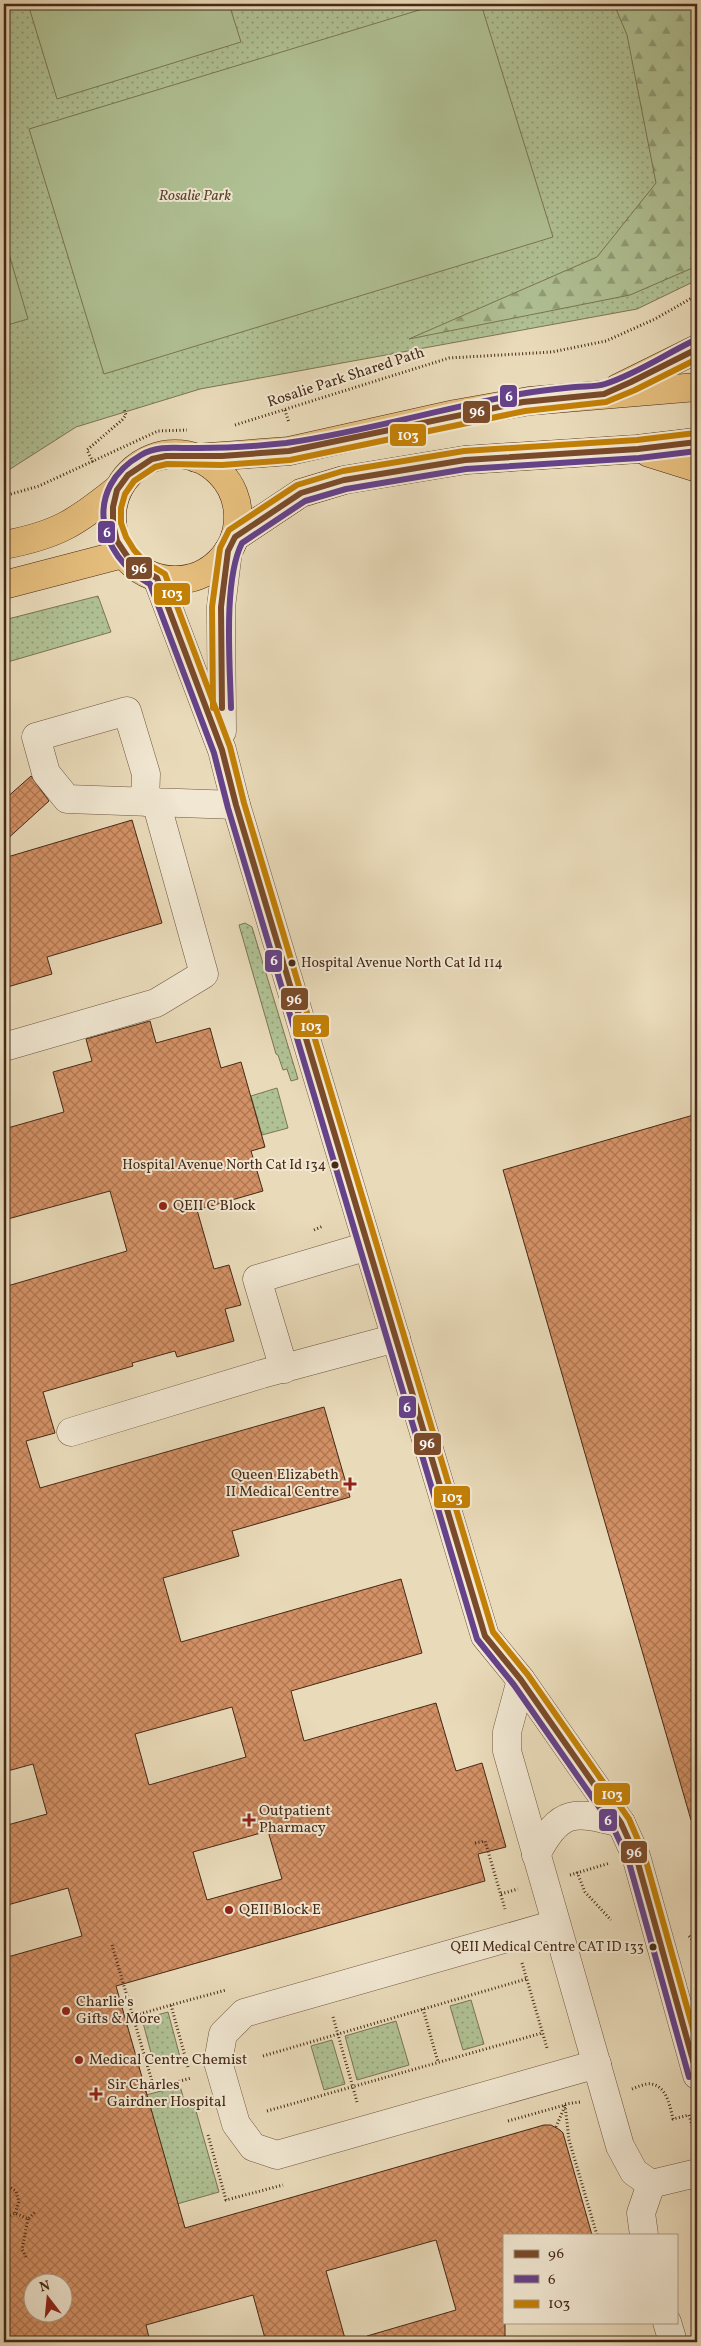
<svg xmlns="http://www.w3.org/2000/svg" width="701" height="2346" font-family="Vollkorn,serif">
<defs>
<pattern id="grass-dots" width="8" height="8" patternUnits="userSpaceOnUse" patternTransform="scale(1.25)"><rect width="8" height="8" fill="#b0c194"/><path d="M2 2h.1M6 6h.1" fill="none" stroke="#919d78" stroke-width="1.8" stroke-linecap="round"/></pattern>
<pattern id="forest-firs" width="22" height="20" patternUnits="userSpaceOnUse" patternTransform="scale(1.25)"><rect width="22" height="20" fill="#b0c194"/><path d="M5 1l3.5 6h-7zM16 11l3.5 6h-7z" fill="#919d78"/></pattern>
<pattern id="building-cross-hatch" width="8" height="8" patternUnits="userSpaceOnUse" patternTransform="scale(1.25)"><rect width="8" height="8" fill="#d39165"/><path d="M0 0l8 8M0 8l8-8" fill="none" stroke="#ad7652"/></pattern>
</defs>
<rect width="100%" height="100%" fill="#e9dab9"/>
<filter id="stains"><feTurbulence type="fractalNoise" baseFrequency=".004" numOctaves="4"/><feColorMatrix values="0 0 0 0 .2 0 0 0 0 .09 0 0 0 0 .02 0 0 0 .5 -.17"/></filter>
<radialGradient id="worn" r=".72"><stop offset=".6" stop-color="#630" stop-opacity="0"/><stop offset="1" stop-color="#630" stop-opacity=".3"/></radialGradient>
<g fill="url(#grass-dots)" stroke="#7b7555">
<path d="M 4,4 L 697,4 L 697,280 L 637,309 L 200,389 L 76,427 L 4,473 Z"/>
<path d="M 98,596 L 111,632 L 4,663 L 4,620 Z"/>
<path d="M 245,923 L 252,927 L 298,1079 L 291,1081 L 287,1069 L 283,1070 L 278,1055 L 276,1054 L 239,925 Z"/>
<path d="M 277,1088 L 288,1128 L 262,1135 L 251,1096 Z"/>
<path d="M 471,2000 L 484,2044 L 463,2050 L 450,2006 Z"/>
<path d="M 168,2012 L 180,2057 L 154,2064 L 142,2019 Z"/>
<path d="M 396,2021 L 409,2065 L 357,2080 L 345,2036 Z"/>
<path d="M 332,2040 L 345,2084 L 324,2090 L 311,2046 Z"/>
<path d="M 180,2086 L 186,2107 L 194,2104 L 219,2192 L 177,2204 L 146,2095 Z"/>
</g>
<path fill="url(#forest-firs)" stroke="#7b7555" d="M 614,4 L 697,4 L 697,266 L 630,295 L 409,339 L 597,257 L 656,183 L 627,35 Z"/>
<g fill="#b0c194" stroke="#7b7555">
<path d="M 28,4 L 229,4 L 241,42 L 57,99 Z"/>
<path d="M 439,4 L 481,4 L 553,237 L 104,374 L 29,129 Z"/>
<path d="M 4,237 L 28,319 L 4,326 Z"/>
</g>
<g fill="url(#building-cross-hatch)" stroke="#462916" fill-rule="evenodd">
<path d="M 31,776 L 49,801 L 4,842 L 4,800 Z"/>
<path d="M 132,820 L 162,923 L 47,957 L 52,974 L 4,988 L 4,858 Z"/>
<path d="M 150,1021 L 156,1043 L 210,1028 L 221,1068 L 241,1062 L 265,1147 L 251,1151 L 263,1191 L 197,1210 L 214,1269 L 229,1265 L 241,1305 L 225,1309 L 234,1341 L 177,1357 L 175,1351 L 132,1363 L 133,1366 L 43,1392 L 55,1433 L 26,1441 L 40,1488 L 324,1407 L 350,1497 L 232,1531 L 239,1556 L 163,1578 L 181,1642 L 401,1579 L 422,1653 L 291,1691 L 304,1741 L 436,1703 L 456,1771 L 482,1763 L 506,1847 L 478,1854 L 485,1881 L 116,1986 L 185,2228 L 544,2125 L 551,2125 L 560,2130 L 563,2133 L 592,2235 L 505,2235 L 505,2342 L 368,2342 L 367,2336 L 456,2310 L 436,2240 L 326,2271 L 346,2342 L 266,2342 L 253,2295 L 146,2325 L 150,2342 L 4,2342 L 4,1958 L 82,1936 L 68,1888 L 4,1906 L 4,1826 L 47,1814 L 33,1764 L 4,1772 L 4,1287 L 127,1251 L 110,1191 L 4,1220 L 4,1129 L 64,1112 L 53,1072 L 92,1061 L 86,1039 ZM 232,1707 L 246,1757 L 149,1785 L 135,1734 ZM 268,1831 L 282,1879 L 207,1900 L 193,1852 ZM 32,2284 L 62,2284 L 62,2314 L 32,2314 Z"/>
<path d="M 697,1114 L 697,1819 L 691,1820 L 503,1170 Z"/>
</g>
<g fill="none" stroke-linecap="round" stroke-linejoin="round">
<defs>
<g id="minor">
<path d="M 157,578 L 222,750 L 236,805 L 485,1636 L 521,1680 L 621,1823 L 636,1856 L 697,2075"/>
<path d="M 222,731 L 221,607 L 228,551"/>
<path d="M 145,802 L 146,774 L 127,711 L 36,737 L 46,773 L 67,799 L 236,805"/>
<path d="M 4,1047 L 156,1003 L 204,974 L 156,802"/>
<path d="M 284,1369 L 257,1279 L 368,1246"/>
<path d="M 71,1432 L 262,1374 L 396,1338"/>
<path d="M 521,1680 L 507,1732 L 507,1751 L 620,2146 L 634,2172 L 651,2184 L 697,2173"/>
<path d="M 536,1855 C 560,1808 574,1811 621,1823"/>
<path d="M 556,1924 L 244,2013 L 223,2034 L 218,2062 L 236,2124 L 253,2147 L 277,2155 L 597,2064"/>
<path d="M 644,2235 L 641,2213 L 651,2184"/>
<path d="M 667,2322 L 673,2342"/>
</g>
<g id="major">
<path d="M 618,388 L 697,349"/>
<path d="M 649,453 L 697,468"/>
<circle cx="175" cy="517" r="63"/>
<path d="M 196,458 L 289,451 L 455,414 L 529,401 L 697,387"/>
<path d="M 235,537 L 301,493 L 344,480 L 465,460 L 638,449 L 697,442"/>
<path d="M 4,545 C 58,535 77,522 119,488"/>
<path d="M 4,585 L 123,554"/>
</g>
</defs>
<use href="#minor" stroke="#6f553f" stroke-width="29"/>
<use href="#major" stroke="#462916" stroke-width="29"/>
<g stroke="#462916" stroke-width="3" stroke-dasharray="1 2.5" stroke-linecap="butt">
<path d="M 285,410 L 289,423"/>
<path d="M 235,425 L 449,358 L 552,352 L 606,341 L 655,319 L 697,295"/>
<path d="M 93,462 L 87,450 L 122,420 L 126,415 L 124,409"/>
<path d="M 4,496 L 39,486 L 158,431 L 187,430"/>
<path d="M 314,1230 L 323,1226"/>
<path d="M 475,1843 L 485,1841 L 505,1909"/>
<path d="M 577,1872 L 585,1892 L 611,1920"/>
<path d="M 570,1875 L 610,1863"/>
<path d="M 501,1894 L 518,1889"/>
<path d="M 689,1936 L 697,1945"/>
<path d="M 112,1945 L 154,2088"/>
<path d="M 522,1963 L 547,2048"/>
<path d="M 423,2009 L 438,2062"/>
<path d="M 133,2016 L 171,2005"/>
<path d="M 333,2017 L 357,2102"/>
<path d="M 263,2056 L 526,1979"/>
<path d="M 188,2067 L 171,2005 L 226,1990"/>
<path d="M 632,2089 C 637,2087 646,2083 651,2084 C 667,2086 670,2107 673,2119 L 689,2115 L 693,2128"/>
<path d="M 145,2091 L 191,2078"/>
<path d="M 565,2104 L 580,2102"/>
<path d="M 565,2105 L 569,2140 L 597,2235"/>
<path d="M 267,2111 L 542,2033"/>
<path d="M 508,2121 L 565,2105"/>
<path d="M 556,2127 L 565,2106"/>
<path d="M 208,2135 L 226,2200 L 283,2185"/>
<path d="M 4,2187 L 9,2187 L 16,2191 L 19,2202 L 15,2213"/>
<path d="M 4,2219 L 15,2213 L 28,2219 L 35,2212"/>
<path d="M 26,2257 L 22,2249 L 28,2219"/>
</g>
<use href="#minor" stroke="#f1e7d2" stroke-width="28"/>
<use href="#major" stroke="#e4bd7c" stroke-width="28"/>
<defs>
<g id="bus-1">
<path d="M 697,349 L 631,382 L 604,394 L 523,402 L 289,451 L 222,456 L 166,456 L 152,459 L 128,475 L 117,490 L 113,507 L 113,524 L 117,541 L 127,556 L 140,569 L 157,578 L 222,750 L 236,805 L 485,1636 L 521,1680 L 621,1823 L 636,1856 L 697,2075"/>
<path d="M 222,708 L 221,607 L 228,551 L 235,537 L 301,493 L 344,480 L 465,460 L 638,449 L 697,442"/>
</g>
<g id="bus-2">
<path d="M 231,708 C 230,665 223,580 242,543 L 305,501 L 346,489 L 466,469 L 639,458 L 697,451"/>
<path d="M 689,2077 L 628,1859 L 613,1827 L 514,1685 L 477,1639 L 228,808 L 214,753 L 150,584 C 97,555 83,488 141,455 C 160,444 179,449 199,448 C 228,448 258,446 286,443 C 363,432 439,409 515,395 C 535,391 555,389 575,387 C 585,386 596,387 605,384 C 636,374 664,355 693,341"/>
</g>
<g id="bus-3">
<path d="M 697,359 L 635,390 L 606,402 L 525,411 L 290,460 L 222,465 L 167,464 L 155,467 L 134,481 L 125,494 L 121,508 L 121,523 L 126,537 L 134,550 L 145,562 L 165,574 L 230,747 L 244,803 L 493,1632 L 528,1675 L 629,1819 L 644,1854 L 697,2043"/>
<path d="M 213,708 L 212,607 L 220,548 L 229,530 L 297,485 L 343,471 L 464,451 L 637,440 L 696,433"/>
</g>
</defs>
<use href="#bus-1" stroke="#f1e7d2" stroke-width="10"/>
<use href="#bus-2" stroke="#f1e7d2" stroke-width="10"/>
<use href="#bus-3" stroke="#f1e7d2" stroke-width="10"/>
<use href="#bus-1" stroke="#7a4b2a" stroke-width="6"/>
<use href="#bus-2" stroke="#65428a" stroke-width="6"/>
<use href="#bus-3" stroke="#c28007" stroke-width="6"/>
</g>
<g fill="#462916" stroke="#f1e7d2" stroke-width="2">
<circle cx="292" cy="963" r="4.5"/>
<circle cx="335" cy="1165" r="4.5"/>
<circle cx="653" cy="1947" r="4.5"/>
</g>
<g fill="#8f2418" stroke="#f1e7d2" stroke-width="2">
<circle cx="163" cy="1206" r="5"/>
<path d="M347.5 1476.5h5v5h5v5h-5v5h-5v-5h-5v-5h5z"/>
<path d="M246.5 1812.5h5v5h5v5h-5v5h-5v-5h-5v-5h5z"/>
<circle cx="229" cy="1910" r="5"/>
<circle cx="66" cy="2011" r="5"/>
<circle cx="79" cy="2060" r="5"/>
<path d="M93.5 2086.5h5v5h5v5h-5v5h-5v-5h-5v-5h5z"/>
</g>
<g text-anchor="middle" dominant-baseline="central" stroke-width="4" stroke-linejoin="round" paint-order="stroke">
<g font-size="14" fill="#462916" stroke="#f1e7d2" text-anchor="end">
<text x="301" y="963" text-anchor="start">Hospital Avenue North Cat Id 114</text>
<text x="326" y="1165">Hospital Avenue North Cat Id 134</text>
<text x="644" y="1947">QEII Medical Centre CAT ID 133</text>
</g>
<g font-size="15" font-style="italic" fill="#5b472f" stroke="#f1e7d2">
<text x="195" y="196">Rosalie Park</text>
</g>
<g font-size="15" fill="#462916" stroke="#f1e7d2">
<text transform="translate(346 378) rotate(-18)">Rosalie Park Shared Path</text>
</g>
<g font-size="15" fill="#462916" stroke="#f1e7d2" text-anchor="start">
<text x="173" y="1206">QEII C Block</text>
<text x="339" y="1475" text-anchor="end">Queen Elizabeth<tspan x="339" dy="17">II Medical Centre</tspan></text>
<text x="259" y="1811">Outpatient<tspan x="259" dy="17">Pharmacy</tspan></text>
<text x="239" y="1910">QEII Block E</text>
<text x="76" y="2002">Charlie's<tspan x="76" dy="17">Gifts &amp; More</tspan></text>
<text x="89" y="2060">Medical Centre Chemist</text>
<text x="107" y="2085">Sir Charles<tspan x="107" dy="17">Gairdner Hospital</tspan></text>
</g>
</g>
<g stroke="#f1e7d2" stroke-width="2">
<rect x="499" y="384" width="19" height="24" rx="5" fill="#65428a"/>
<rect x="462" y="400" width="29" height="24" rx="5" fill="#7a4b2a"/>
<rect x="389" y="423" width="38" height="24" rx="5" fill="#c28007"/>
<rect x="97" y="520" width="19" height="24" rx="5" fill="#65428a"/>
<rect x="125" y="556" width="28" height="24" rx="5" fill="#7a4b2a"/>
<rect x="153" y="582" width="38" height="24" rx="5" fill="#c28007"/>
<rect x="264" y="949" width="19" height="24" rx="5" fill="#65428a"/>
<rect x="280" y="987" width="29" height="24" rx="5" fill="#7a4b2a"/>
<rect x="292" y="1014" width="38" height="24" rx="5" fill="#c28007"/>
<rect x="398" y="1395" width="19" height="24" rx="5" fill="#65428a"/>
<rect x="413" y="1432" width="29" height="24" rx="5" fill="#7a4b2a"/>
<rect x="433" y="1485" width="38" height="24" rx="5" fill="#c28007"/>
<rect x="593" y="1782" width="38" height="24" rx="5" fill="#c28007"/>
<rect x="598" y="1808" width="20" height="24" rx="5" fill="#65428a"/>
<rect x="620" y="1840" width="28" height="24" rx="5" fill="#7a4b2a"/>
</g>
<g font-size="14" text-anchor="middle" font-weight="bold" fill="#fff">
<text x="509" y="401">6</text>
<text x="477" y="416">96</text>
<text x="408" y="440">103</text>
<text x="107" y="537">6</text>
<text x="139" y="573">96</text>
<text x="172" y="598">103</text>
<text x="274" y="965">6</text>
<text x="294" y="1004">96</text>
<text x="311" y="1031">103</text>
<text x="407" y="1412">6</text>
<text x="427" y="1448">96</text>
<text x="452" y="1502">103</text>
<text x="612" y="1799">103</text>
<text x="608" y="1825">6</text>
<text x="634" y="1857">96</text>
</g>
<rect width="701" height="2346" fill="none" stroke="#e9dab9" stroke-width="20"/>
<rect x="5" y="5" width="691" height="2336" fill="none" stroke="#462916" stroke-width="2.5"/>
<rect x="10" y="10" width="681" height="2326" fill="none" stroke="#462916"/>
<rect x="503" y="2234" width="175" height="90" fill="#f1e7d2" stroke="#ad9b87"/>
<rect x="514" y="2250" width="25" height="8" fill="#7a4b2a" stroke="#ad9b87"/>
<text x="548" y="2258" font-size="15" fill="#462916">96</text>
<rect x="514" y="2275" width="25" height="8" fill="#65428a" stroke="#ad9b87"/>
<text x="548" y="2284" font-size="15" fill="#462916">6</text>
<rect x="514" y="2300" width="25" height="8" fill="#c28007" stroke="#ad9b87"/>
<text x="548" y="2308" font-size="15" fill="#462916">103</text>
<g transform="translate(48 2298) rotate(344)"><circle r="24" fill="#f1e7d2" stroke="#ad9b87"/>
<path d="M0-4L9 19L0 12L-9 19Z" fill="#8f2418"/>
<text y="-8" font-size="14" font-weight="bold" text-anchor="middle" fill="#462916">N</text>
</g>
<rect width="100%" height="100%" filter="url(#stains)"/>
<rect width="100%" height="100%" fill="url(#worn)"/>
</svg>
